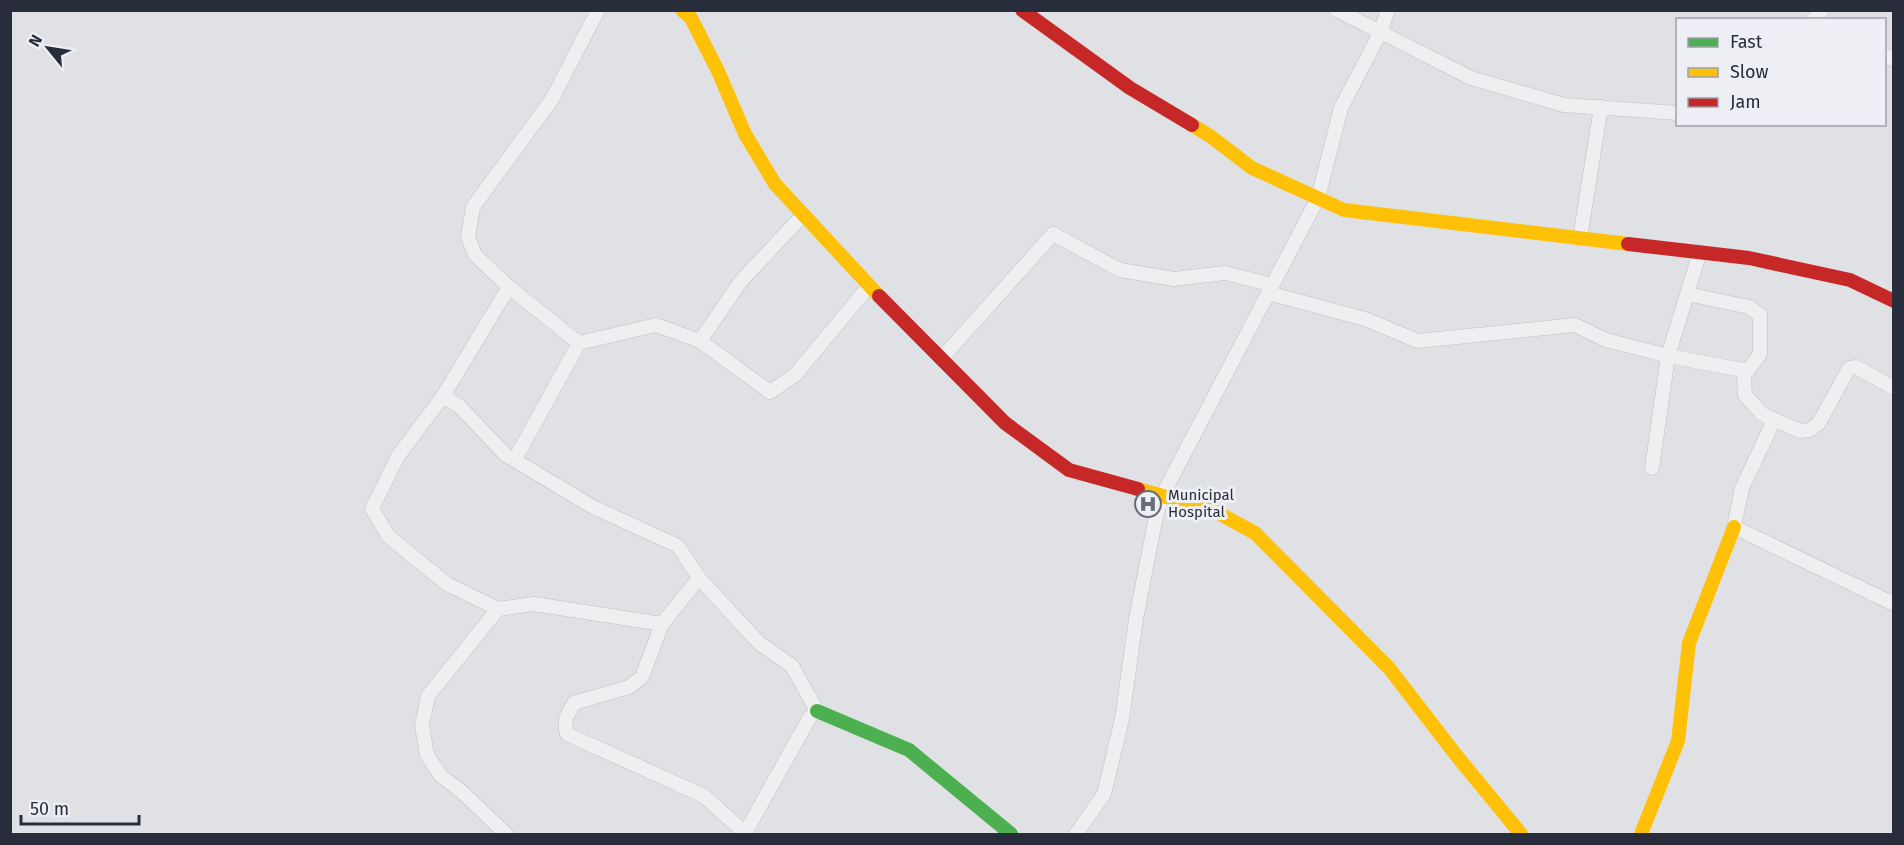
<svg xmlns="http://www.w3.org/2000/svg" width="1904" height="845" font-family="'Fira Sans',sans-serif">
<rect width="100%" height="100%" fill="#e0e1e5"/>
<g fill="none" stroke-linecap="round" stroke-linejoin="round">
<defs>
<g id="street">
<path d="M 1337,10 L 1471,78 L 1564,105 L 1678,113"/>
<path d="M 1813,20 L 1822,10"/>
<path d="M 1884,55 L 1894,60"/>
<path d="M 1580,238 L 1601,107"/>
<path d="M 509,287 L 443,396 L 398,456 L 372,509 L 389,537 L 447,584 L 498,609 L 534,604 L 662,624"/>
<path d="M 1268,293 L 1365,319 L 1418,341 L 1575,325 L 1606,340 L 1668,356 L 1748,371"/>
<path d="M 1687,294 L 1749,307 L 1760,315 L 1760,354 L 1744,376 L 1745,395 L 1762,414 L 1800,431 L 1810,430 L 1819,423 L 1849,368 L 1856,367 L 1894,388"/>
<path d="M 700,341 L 741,281 L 803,215"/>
<path d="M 579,343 L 509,287 L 475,255 L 468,237 L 473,207 L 552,99 L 598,10"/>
<path d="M 941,359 L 1053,234 L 1120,270 L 1174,279 L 1225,273 L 1272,285"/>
<path d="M 443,396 L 459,406 L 506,455 L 593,507 L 678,546 L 699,578 L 759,643 L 792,666 L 817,711 L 810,717 L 745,833 L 747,834"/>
<path d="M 1774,420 L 1742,488 L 1734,527 L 1894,604"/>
<path d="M 515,459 L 579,343 L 656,325 L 700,341 L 770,392 L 795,375 L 869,286"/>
<path d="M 1652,468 L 1668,356 L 1700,252"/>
<path d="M 699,578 L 662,624 L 642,677 L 629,687 L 574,703 C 567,716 563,719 567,734 L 704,796 L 745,833"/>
<path d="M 498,609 L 428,696 L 422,725 L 427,755 L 441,776 L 461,791 L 506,834"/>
<path d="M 1076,834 L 1104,794 L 1122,719 L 1136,619 L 1155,521 L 1162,496 L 1318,198 L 1341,108 L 1380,33 L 1388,10"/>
</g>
</defs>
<use href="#street" stroke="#bebfc3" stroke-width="15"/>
<use href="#street" stroke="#efeff1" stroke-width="14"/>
<path stroke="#4caf50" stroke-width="14" d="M 817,711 L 909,750 L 1011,834"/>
<g stroke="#ffc107" stroke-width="14">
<path d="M 682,10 L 691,18 L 718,71 L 745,134 L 775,184 L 879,296"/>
<path d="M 1192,125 L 1210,136 L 1252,168 L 1344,210 L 1628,244"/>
<path d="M 1138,489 L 1213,510 L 1255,533 L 1389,668 L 1456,755 L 1521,834"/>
<path d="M 1641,834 L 1678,741 L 1689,643 L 1734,527"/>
</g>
<g stroke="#c62828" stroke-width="14">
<path d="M 1022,10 L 1130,88 L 1192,125"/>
<path d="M 1628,244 L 1749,258 L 1850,280 L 1894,301"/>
<path d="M 879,296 L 1005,423 L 1069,470 L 1138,489"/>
</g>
</g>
<defs>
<symbol id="hospital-ring" viewBox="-11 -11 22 22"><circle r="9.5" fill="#edeff4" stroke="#686c77" stroke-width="1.5"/><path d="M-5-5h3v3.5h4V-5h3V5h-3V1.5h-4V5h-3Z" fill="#686c77"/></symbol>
</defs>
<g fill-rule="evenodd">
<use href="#hospital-ring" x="1133" y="489" width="30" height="30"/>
</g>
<g text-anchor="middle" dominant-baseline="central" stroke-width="6" stroke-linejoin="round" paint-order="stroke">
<g font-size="15" fill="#282d3c" stroke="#edeff4" text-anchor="start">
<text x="1168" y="495">Municipal<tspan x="1168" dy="17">Hospital</tspan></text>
</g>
</g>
<rect width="1904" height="845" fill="none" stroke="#282d3c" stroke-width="24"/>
<rect x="1676" y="18" width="210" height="108" fill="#edeff4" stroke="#9ea1aa" stroke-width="1.5"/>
<rect x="1688" y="38" width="30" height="9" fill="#4caf50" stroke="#9ea1aa" stroke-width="1.5"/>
<text x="1730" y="48" font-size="18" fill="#282d3c">Fast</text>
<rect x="1688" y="68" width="30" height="9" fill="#ffc107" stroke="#9ea1aa" stroke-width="1.5"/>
<text x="1730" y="78" font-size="18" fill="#282d3c">Slow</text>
<rect x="1688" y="98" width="30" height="9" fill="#c62828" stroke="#9ea1aa" stroke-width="1.5"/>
<text x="1730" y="108" font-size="18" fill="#282d3c">Jam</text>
<g transform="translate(48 48) rotate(300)" stroke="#edeff4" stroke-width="4.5" paint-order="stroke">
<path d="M0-4.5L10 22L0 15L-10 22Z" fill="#282d3c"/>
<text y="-9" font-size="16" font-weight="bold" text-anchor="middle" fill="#282d3c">N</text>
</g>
<path d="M21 815v9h118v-9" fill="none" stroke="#282d3c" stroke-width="3"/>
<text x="30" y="815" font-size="18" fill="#282d3c" stroke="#edeff4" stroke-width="4.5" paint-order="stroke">50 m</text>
</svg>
